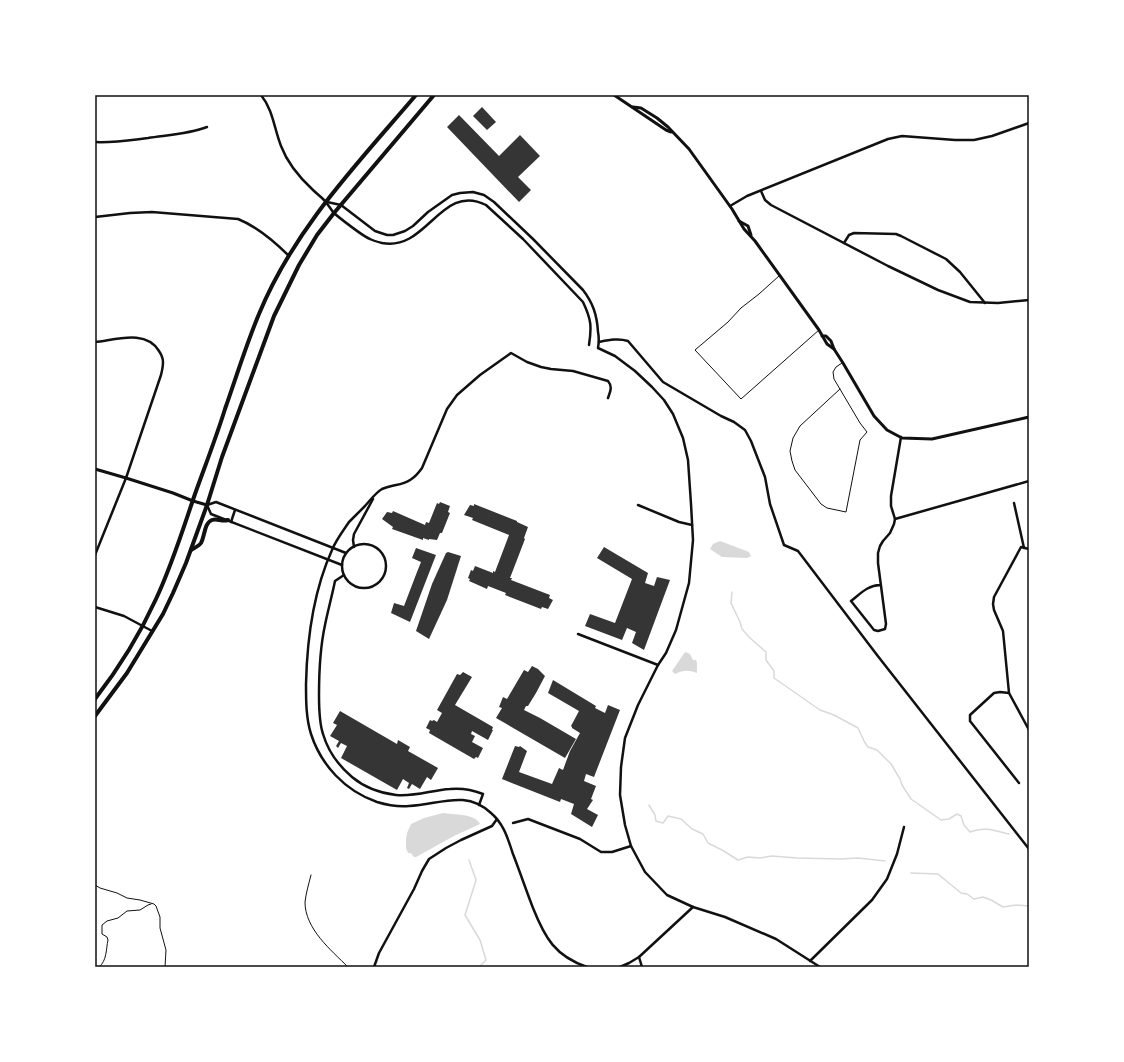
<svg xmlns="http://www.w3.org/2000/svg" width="1124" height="1062" font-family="'Archivo Narrow',sans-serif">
<rect width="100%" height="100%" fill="#fff"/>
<g fill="#d9d9d9">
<path d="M 720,541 L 749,552 L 751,556 L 747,558 L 722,557 L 710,549 L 713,544 Z"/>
<path d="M 685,652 L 690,654 L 693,660 L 696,660 L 697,663 L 697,673 C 688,670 684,670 675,674 L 672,671 Z"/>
<path d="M 443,813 C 453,815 475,813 480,824 L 454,836 L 416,857 L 414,857 L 411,853 L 408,853 L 406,848 L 406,839 L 407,833 L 411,824 L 424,818 Z"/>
</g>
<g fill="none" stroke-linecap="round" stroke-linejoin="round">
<g stroke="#d9d9d9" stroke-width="1.5">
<path d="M 732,592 L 731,603 L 740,622 L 742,629 L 750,638 L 766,652 L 766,660 L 774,671 L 774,678 L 820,710 L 834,715 L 858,728 L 864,741 L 868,747 L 877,750 L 891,764 L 900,779 L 902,785 L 911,799 L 941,820 L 949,819 L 957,814 L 961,816 L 964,825 L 970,832 C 984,826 996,831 1009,834"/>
<path d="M 649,805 L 655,815 L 656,821 L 663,823 L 668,816 L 681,819 L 692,829 L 703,834 L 708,843 L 722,850 L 738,860 L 748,857 L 760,858 L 772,856 L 797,858 L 840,859 L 858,858 L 885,861"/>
<path d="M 469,860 L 476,880 L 465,915 L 480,940 L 486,960 L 479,967"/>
<path d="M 911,873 L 938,874 L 961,893 L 967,894 L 974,899 L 983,897 L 991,900 L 1003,907 L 1016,905 L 1029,906"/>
</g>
</g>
<g fill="#353535">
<path d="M 482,107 L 496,122 L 487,130 L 473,116 Z"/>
<path d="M 459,115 L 499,156 L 520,135 L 540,156 L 518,177 L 531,190 L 519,202 L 447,127 Z"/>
<path d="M 440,502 L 450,506 L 448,512 L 450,513 L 442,533 L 440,533 L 437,540 L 429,539 L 429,540 L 423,538 L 423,540 L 392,529 L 393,527 L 382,519 L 387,512 L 392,513 L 393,511 L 425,525 L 426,522 L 429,523 L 437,503 L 439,504 Z"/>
<path d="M 474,504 L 517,521 L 517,522 L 528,527 L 524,538 L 525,539 L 510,578 L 512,578 L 511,580 L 550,595 L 549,598 L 553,600 L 548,609 L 542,607 L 541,609 L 505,595 L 506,593 L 488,586 L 487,589 L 469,581 L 470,579 L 468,578 L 471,570 L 473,571 L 475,566 L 493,573 L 493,571 L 495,572 L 509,535 L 472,520 L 473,518 L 464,515 L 470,505 L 474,506 Z"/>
<path d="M 604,547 L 648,573 L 645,583 L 654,586 L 657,577 L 670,580 L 644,650 L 632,643 L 636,632 L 627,628 L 622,640 L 585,626 L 590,614 L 615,623 L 632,579 L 597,558 Z"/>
<path d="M 416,548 L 436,555 L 410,622 L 391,613 L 394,603 L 404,606 L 417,572 L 421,562 L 412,558 Z"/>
<path d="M 448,552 L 461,556 L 447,600 L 429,639 L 416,631 L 432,584 L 446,553 Z"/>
<path d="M 532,666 L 538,669 L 545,676 L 536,693 L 528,706 L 526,706 L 524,710 L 540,718 L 576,739 L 565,758 L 496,718 L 502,708 L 499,707 L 503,697 L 507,699 L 524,670 L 528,672 Z"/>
<path d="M 463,672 L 472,677 L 455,705 L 493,727 L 492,730 L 493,730 L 488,740 L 472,731 L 471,734 L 475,736 L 472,742 L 483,748 L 478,758 L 476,757 L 474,759 L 429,733 L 430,730 L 426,728 L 430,720 L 432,721 L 434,720 L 437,722 L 442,713 L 437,710 L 457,674 L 460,675 Z"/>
<path d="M 553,680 L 596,706 L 595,708 L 605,713 L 608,705 L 620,710 L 594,777 L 586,774 L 584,781 L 596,786 L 591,799 L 593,800 L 587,809 L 598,815 L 592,827 L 571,814 L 574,804 L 561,799 L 560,802 L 502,779 L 515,746 L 519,747 L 520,746 L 527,751 L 519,772 L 552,784 L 559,768 L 563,770 L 570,751 L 580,733 L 572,728 L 572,727 L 571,726 L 579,711 L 548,693 Z"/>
<path d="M 340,711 L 397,744 L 398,740 L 410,747 L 408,751 L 438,768 L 431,780 L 427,777 L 420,789 L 412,784 L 409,789 L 407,788 L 409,783 L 403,779 L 397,790 L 341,758 L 347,746 L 341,743 L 338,748 L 336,746 L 339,741 L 330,736 L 337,725 L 333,723 Z"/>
</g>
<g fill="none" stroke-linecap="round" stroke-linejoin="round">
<g stroke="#111" stroke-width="1">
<path d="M 95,885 L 100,888 L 117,893 L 127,898 L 140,900 L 154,904 L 156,906 L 160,917 L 160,928 L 166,950 L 165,967"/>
<path d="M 99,967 C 107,961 106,949 108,940 L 107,937 L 102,934 L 102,925 L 107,921 L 118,918 L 127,911 L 140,910 L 148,905 L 151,904"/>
</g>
<g stroke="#111" stroke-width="1">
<path d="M 779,276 L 759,294 L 741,308 L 728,322 L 695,350 L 741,399 L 819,330"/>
<path d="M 840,389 L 800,426 L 793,438 L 790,451 L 792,461 L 795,470 L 821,504 L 827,508 L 846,512 L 860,440 L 867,432 L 860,423 L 834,379 L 833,372 L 836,367 L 842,363"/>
<path d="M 311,875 C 309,883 306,893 305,902 C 305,929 331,950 348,967"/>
</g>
<g stroke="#111" stroke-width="2.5">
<path d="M 261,95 C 273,110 274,128 281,146 C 287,162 300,178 313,190 C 316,193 320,196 324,200 C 328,204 330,208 333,212 C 338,217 364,237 370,239 C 374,241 378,242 382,243 C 427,252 441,182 486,205 L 523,239 L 583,302 C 591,319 592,326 589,345"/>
<path d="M 95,142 C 113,143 131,140 148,138 C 168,135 189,134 207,127"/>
<path d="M 761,191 L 765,200 L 771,205 L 888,266 L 938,290 L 970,302 L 998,303 L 1029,300"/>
<path d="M 327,202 L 341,205 L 375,231 L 387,235 L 393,235 L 405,231 L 413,226 L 428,212 L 452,195 L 460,193 L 473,192 L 484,195 L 494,202 L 533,239 L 583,290 C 593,303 597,315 598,332 C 599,337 599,342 598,348 L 615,356 L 635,371 L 652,387 L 664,400 L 673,414 L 683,438 L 688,460 L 691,504 L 693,540 L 689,583 L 676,630 L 666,653 L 658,665 L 638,705 L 625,738 L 621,767 L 620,795 L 625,825 L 631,846 L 645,872 L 667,895 L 693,907 L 639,957 L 629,963 L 620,967"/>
<path d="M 730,206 L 747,196 L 888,139 L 902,136 L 955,140 L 974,140 L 992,136 L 1029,123"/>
<path d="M 95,217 L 130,213 L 152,212 L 238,219 C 258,227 274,241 289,256"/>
<path d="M 844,243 L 849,235 L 854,233 L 896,234 L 901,236 L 946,259 L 960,272 L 985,303"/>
<path d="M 95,342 C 115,340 146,329 159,351 C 161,354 163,358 163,362 C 163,366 162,371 161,375 L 126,478 L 95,555"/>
<path d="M 599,342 C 609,340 618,338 628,341 L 663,382 L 721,416 L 734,422 L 745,430 L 751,441 L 765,477 L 770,504 L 784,545 L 798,551 L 877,655 L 1029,849"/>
<path d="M 1014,503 L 1024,548"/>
<path d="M 638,505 L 679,522 L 692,525"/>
<path d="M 895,519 L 1029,481"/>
<path d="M 231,522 L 235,510"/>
<circle cx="364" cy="566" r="22"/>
<path d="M 354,547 L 353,540 L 354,534 L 373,499"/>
<path d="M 1029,549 L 1021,547 L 994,597 L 993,604 L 994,610 L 1003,631 L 1009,693 L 1029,730"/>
<path d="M 342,565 L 211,514 L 207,505 L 216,502 L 346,553"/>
<path d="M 344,575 L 335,581 C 332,596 328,610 325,625 C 320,648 319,672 319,695 C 319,708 319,722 323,734 C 328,751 339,766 352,777 C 364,787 380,793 396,795 C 415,797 432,790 450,789 C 461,788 473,790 483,794 L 479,805"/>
<path d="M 880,585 C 868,585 860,594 851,601 L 874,630 L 878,631 L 885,629 L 886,624 L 878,563 L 878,553 L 880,546 L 883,541 L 890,533 L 894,524 L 895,519 L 891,506 L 891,496 L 901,437"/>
<path d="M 95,607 L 124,616 L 152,631"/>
<path d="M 578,634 L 658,665"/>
<path d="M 1009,693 L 1000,692 L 994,693 L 970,715 L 970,721 L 1019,783"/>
<path d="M 513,823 L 528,819 L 580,839 L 601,852 L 612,852 L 631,846"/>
<path d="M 693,907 L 725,917 L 776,939 L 820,967"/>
<path d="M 639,957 L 642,967"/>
<path d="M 810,961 L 872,900 L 887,879 L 897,854 L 904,827"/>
<path d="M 374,967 L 379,953 L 414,889 L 422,871 L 429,859 L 446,848 L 461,840 L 492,826 L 497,819"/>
<path d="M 587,967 C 555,956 545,938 533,908 C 526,890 520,872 513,854 C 508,839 504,824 491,813 C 465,789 439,805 409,806 C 398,807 387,805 377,802 C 345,791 321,765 311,734 C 306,718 306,701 306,684 C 307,639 313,592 332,550 C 336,540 343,531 349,522 C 354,517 359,512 364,507 C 370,501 375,493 382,489 C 387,487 392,486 396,485 C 408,483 415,478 422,468 L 447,409 L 457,395 L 480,375 L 511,353 L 527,362 L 541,367 L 551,369 L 573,371 L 608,381 C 613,387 610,392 608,398"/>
</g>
<g stroke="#111" stroke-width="3">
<path d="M 614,95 L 666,130 L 671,132"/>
<path d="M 633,107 L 641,108 L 657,118 L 668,127 L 689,149 L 732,209 L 744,229 L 755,241 L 819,330 L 827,344 L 834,349"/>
<path d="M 739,221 L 748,226 L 751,235"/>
<path d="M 822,336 L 826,336 L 831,341 L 834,349 L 843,363 L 874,416 L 887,430 L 902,438 L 932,439 L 1029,417"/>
<path d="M 95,469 L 126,478 L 173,493 L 193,501 L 207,505"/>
</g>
<g stroke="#111" stroke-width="4">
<path d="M 191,550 C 194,548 199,546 201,543 C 205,536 204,523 212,520 C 217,518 222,522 228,520"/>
<path d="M 95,699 C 119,668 140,634 156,599 C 172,565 183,529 195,494 C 205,466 216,438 225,409 C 236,378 246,345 259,314 C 294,229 357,164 416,95"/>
<path d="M 95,716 L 127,673 L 163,614 L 173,593 L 186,563 L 207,505 L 222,457 L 274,316 L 299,265 L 317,235 L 334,213 L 434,95"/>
</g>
</g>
<rect width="1124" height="1062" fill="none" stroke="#ffffff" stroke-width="192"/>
<rect x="96" y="96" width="932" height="870" fill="none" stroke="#111" stroke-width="1.5"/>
</svg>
